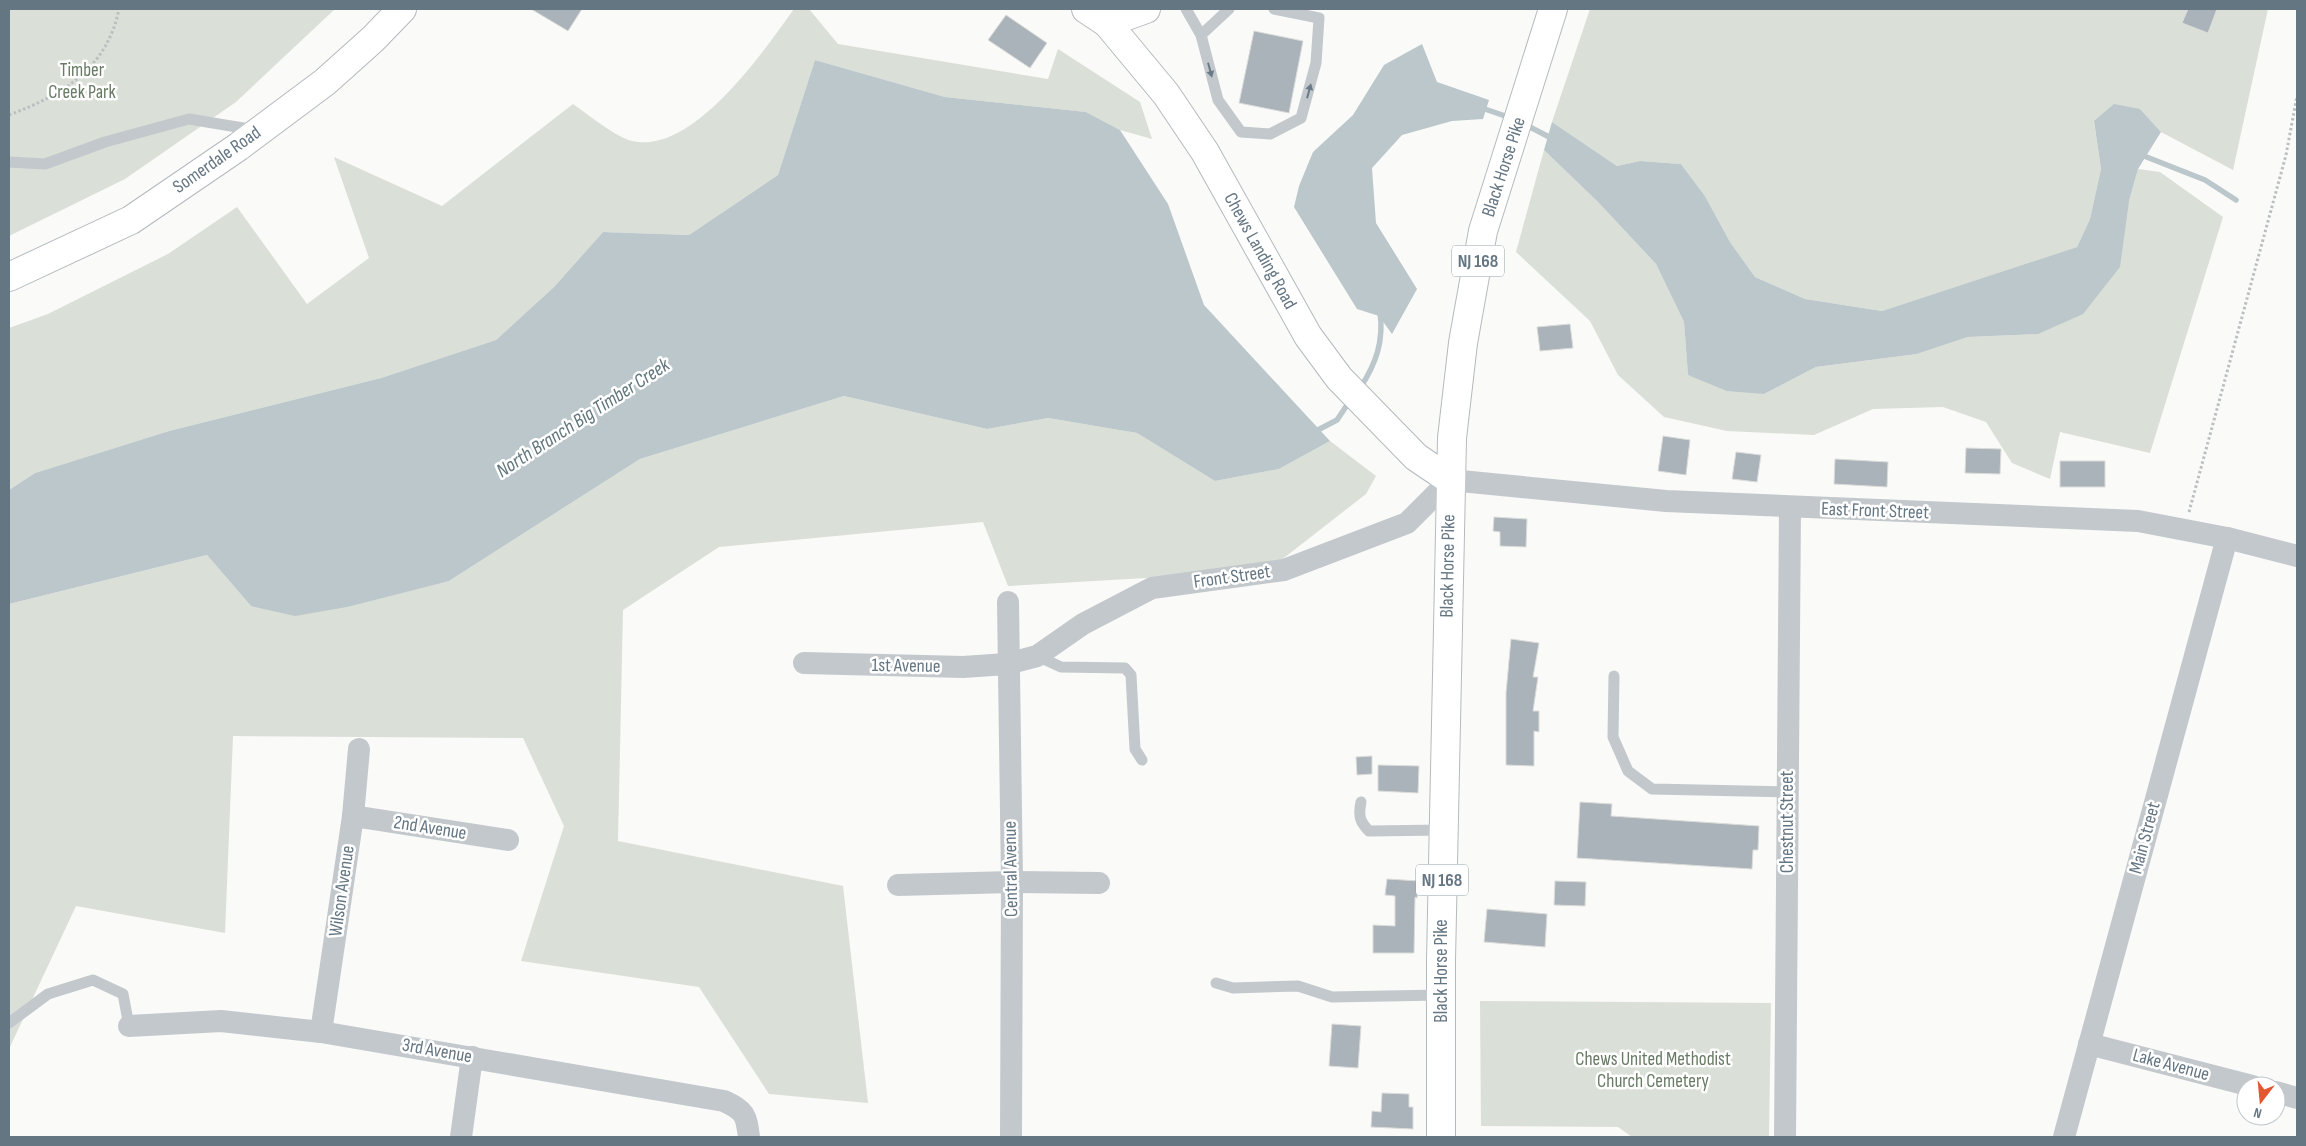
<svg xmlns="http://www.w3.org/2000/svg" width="2306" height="1146" font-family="'Sofia Sans Condensed',sans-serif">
<rect width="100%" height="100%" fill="#fafaf8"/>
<g fill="#dadfd7">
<path d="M 9,9 L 335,9 L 236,102 L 125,179 L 9,236 Z"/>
<path d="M 794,9 L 809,9 L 838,44 L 1048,79 L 1058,49 L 1140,102 L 1152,139 L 1120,130 L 1086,112 L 945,97 L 815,60 L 778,175 L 689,235 L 603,232 L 554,287 L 496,340 L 381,378 L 169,431 L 35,473 L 9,490 L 9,328 L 48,314 L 168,254 L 237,207 L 307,304 L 369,258 L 334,157 L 442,206 L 573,104 C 589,115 614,136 632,141 C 693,155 763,52 794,9 Z"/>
<path d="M 1590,9 L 2268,9 L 2233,170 L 2161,132 L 2140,109 L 2094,122 L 2101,169 L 2090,219 L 2077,247 L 1882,311 L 1805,299 L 1755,277 L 1730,242 L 1705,196 L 1681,164 L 1640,161 L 1617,166 L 1552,122 Z"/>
<path d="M 1544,150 L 1598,202 L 1656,264 L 1684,322 L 1688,375 L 1764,394 L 1816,367 L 1917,354 L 1968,337 L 2038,334 L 2129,201 L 2138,169 L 2160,172 L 2223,217 L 2150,453 L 2060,432 L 2050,479 L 2012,463 L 1986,422 L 1943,407 L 1873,409 L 1814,435 L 1727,431 L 1664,417 L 1618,375 L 1590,321 L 1516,252 Z"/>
<path d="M 844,396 L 987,429 L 1048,418 L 1137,433 L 1215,481 L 1279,469 L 1330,441 L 1376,476 L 1366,494 L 1267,571 L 1008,586 L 983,522 L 719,547 L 623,610 L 618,841 L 843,886 L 868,1103 L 769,1094 L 699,987 L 521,961 L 564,826 L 523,738 L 233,736 L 225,933 L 76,906 L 9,1049 L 9,604 L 207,555 L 251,606 L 449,581 L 640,459 Z"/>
<path d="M 1480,1001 L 1771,1003 L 1769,1137 L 1632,1137 L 1618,1127 L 1481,1126 Z"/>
</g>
<g fill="#bbc7cb">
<path d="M 1422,44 L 1437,82 L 1489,100 L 1483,119 L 1452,121 L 1402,135 L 1372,168 L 1376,223 L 1417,289 L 1392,334 L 1379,316 L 1357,309 L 1294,207 L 1299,186 L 1313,152 L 1353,115 L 1384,65 Z"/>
<path d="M 815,60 L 945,97 L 1086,112 L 1120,130 L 1168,204 L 1204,305 L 1330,441 L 1279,469 L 1215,481 L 1137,433 L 1048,418 L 987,429 L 844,396 L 640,459 L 449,581 L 347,607 L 295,616 L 251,606 L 207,555 L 9,604 L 9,490 L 35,473 L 169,431 L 381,378 L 496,340 L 554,287 L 603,232 L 689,235 L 778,175 Z"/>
<path d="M 2114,104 L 2140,109 L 2161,132 L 2138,169 L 2129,201 L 2120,267 L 2083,314 L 2038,334 L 1968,337 L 1917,354 L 1816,367 L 1764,394 L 1727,391 L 1688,375 L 1684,322 L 1656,264 L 1598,202 L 1544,150 L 1552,122 L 1617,166 L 1640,161 L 1681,164 L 1705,196 L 1730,242 L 1755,277 L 1805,299 L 1882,311 L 2077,247 L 2090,219 L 2101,169 L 2094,121 Z"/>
</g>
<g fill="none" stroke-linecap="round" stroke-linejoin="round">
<g stroke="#bbc7cb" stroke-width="5.5">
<path d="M 1479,107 L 1511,118"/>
<path d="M 1524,124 L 1553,139"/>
<path d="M 2139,154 L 2205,180 L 2236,200"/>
<path d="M 1360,388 C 1376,364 1384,341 1380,312"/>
<path d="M 1314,432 L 1337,420 L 1351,399"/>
</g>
</g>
<g fill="#aab3b9" stroke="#dcdcda">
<path d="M 531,9 L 582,9 L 568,31 Z"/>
<path d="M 2188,9 L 2217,9 L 2208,33 L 2182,23 Z"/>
<path d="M 1006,15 L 1047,43 L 1030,68 L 988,40 Z"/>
<path d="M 1254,31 L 1303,41 L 1289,113 L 1239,103 Z"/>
<path d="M 1570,324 L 1573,348 L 1540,351 L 1537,327 Z"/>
<path d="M 1663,436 L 1690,440 L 1686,475 L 1658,471 Z"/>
<path d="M 1966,448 L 2001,449 L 2000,474 L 1965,473 Z"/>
<path d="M 1736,452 L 1761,455 L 1757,482 L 1732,479 Z"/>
<path d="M 1835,459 L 1888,462 L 1887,487 L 1834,484 Z"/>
<rect x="2060" y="461" width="45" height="26"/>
<path d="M 1494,517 L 1527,519 L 1526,547 L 1500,546 L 1500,532 L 1493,531 Z"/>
<path d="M 1511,639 L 1539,643 L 1533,677 L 1538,677 L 1533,711 L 1539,711 L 1539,732 L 1534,731 L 1534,766 L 1506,765 L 1506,693 Z"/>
<path d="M 1372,756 L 1372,774 L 1357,775 L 1356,757 Z"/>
<path d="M 1378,765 L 1419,766 L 1418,793 L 1378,791 Z"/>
<path d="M 1580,802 L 1612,804 L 1611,816 L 1759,826 L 1758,850 L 1753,850 L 1752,869 L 1577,858 Z"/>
<path d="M 1387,879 L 1419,881 L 1417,898 L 1415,897 L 1414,953 L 1373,953 L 1373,925 L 1395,926 L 1395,896 L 1385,895 Z"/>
<path d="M 1555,881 L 1586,882 L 1585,906 L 1554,905 Z"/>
<path d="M 1487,909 L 1547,914 L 1545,947 L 1484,942 Z"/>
<path d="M 1332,1024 L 1361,1026 L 1358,1068 L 1329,1066 Z"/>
<path d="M 1382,1093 L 1409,1094 L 1409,1107 L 1413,1107 L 1413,1129 L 1371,1127 L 1372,1111 L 1381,1112 Z"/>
</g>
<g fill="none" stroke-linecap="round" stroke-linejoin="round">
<defs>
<g id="secondary">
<path d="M 1086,9 L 1107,23 L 1166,94 L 1205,152 L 1308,336 L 1339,378 L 1416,457 L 1450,480"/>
<path d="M 1107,23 L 1146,9"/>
<path d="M 9,277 L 131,220 L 238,147 L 325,82 L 373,39 L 402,9"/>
</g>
<path id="primary" d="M 1441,1137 L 1441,960 L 1452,438 L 1463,343 L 1483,231 L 1553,9"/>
</defs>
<use href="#secondary" stroke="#b3babf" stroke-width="30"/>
<use href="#primary" stroke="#b5babe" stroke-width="30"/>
<g stroke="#bbbfc2" stroke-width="3" stroke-dasharray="2.5 2.5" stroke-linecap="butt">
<path d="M 9,115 C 62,95 107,69 119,9"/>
<path d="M 2189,512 L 2286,155 L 2297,96"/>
</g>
<g stroke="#c3c8cc" stroke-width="11">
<path d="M 1186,9 L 1201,35 L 1218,100 L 1241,132 L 1270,134 L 1301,118 L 1316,63 L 1319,18 L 1274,9"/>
<path d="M 1201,35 L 1229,9"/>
<path d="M 9,162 L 45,164 L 105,142 L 189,119 L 255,130"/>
<path d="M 1037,656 L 1061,667 L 1125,668 L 1131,675 L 1135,749 L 1142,760"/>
<path d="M 1614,676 L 1613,737 L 1628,771 L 1652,789 L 1788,792"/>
<path d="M 1361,802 C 1358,816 1360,822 1369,831 L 1443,830"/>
<path d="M 1216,983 L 1233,988 L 1298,986 L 1332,997 L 1441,995"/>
<path d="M 9,1023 L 48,994 L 93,980 L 123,994 L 129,1026"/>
</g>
<g stroke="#c3c8cc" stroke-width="22">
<path d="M 1008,602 L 1012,882 L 1011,1137"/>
<path d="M 804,663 L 963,667 L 1007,664 L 1037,656 L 1083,624 L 1152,588 L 1284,570 L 1407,523 L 1450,480 L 1666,501 L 2138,521 L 2227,538 L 2297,556"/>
<path d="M 353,816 L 508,840"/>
<path d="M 898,885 L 1012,882 L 1099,883"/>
<path d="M 129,1026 L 221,1021 L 321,1032 L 724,1101 C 745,1111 746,1114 749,1137"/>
<path d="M 321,1032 L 353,816 L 359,749"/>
<path d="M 2089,1044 L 2252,1086"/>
<path d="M 2276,1092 L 2297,1098"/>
<path d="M 461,1137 L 472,1057"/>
<path d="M 1785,1137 L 1790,508"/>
<path d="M 2064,1137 L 2227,538"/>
</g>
<use href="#secondary" stroke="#fff" stroke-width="28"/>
<use href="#primary" stroke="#fff" stroke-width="28"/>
</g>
<defs><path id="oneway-solid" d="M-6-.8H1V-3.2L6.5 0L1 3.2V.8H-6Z" transform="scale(1.25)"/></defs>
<g fill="#6a7a87">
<use href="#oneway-solid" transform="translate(1210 70) rotate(75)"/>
<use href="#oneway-solid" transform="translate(1309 91) rotate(-75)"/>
</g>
<g text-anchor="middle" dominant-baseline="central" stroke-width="5" stroke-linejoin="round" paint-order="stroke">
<g fill="#fff" stroke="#939fa8" stroke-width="1">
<rect x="1452" y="245.5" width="52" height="31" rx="4"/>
<rect x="1416" y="864.5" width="52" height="31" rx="4"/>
</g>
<g font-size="18" font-weight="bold" fill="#657683">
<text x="1478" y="261">NJ 168</text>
<text x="1442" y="880">NJ 168</text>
</g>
<g font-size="19" fill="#687a64" stroke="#fff">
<text x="82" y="70">Timber<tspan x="82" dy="22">Creek Park</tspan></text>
<text x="1653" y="1059">Chews United Methodist<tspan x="1653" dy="22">Church Cemetery</tspan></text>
</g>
<g font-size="19" fill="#657683" stroke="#fff">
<text transform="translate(217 160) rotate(-35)">Somerdale Road</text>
<text transform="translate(1504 167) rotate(-72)">Black Horse Pike</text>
<text transform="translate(1260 251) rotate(61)">Chews Landing Road</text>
<text transform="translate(1875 511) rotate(2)">East Front Street</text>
<text transform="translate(1448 566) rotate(-89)">Black Horse Pike</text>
<text transform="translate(1232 577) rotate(-8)">Front Street</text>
<text transform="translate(906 666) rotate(1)">1st Avenue</text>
<text transform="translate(1787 822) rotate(-90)">Chestnut Street</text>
<text transform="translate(430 828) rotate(9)">2nd Avenue</text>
<text transform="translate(2145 838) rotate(-75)">Main Street</text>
<text transform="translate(1011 869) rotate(-91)">Central Avenue</text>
<text transform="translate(342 891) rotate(-82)">Wilson Avenue</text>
<text transform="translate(1441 971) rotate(-90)">Black Horse Pike</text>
<text transform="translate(437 1051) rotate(10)">3rd Avenue</text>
<text transform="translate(2171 1065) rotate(15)">Lake Avenue</text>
</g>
<g font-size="20" font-style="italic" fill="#60757c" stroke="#fff">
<text transform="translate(583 418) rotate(-33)">North Branch Big Timber Creek</text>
</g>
</g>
<rect width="2306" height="1146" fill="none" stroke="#657683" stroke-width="20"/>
<g transform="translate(2261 1101) rotate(196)"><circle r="24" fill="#ffffff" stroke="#c1c8cd"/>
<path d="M0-4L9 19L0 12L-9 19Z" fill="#e4572e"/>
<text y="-8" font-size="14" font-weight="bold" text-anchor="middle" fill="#657683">N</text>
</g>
</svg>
